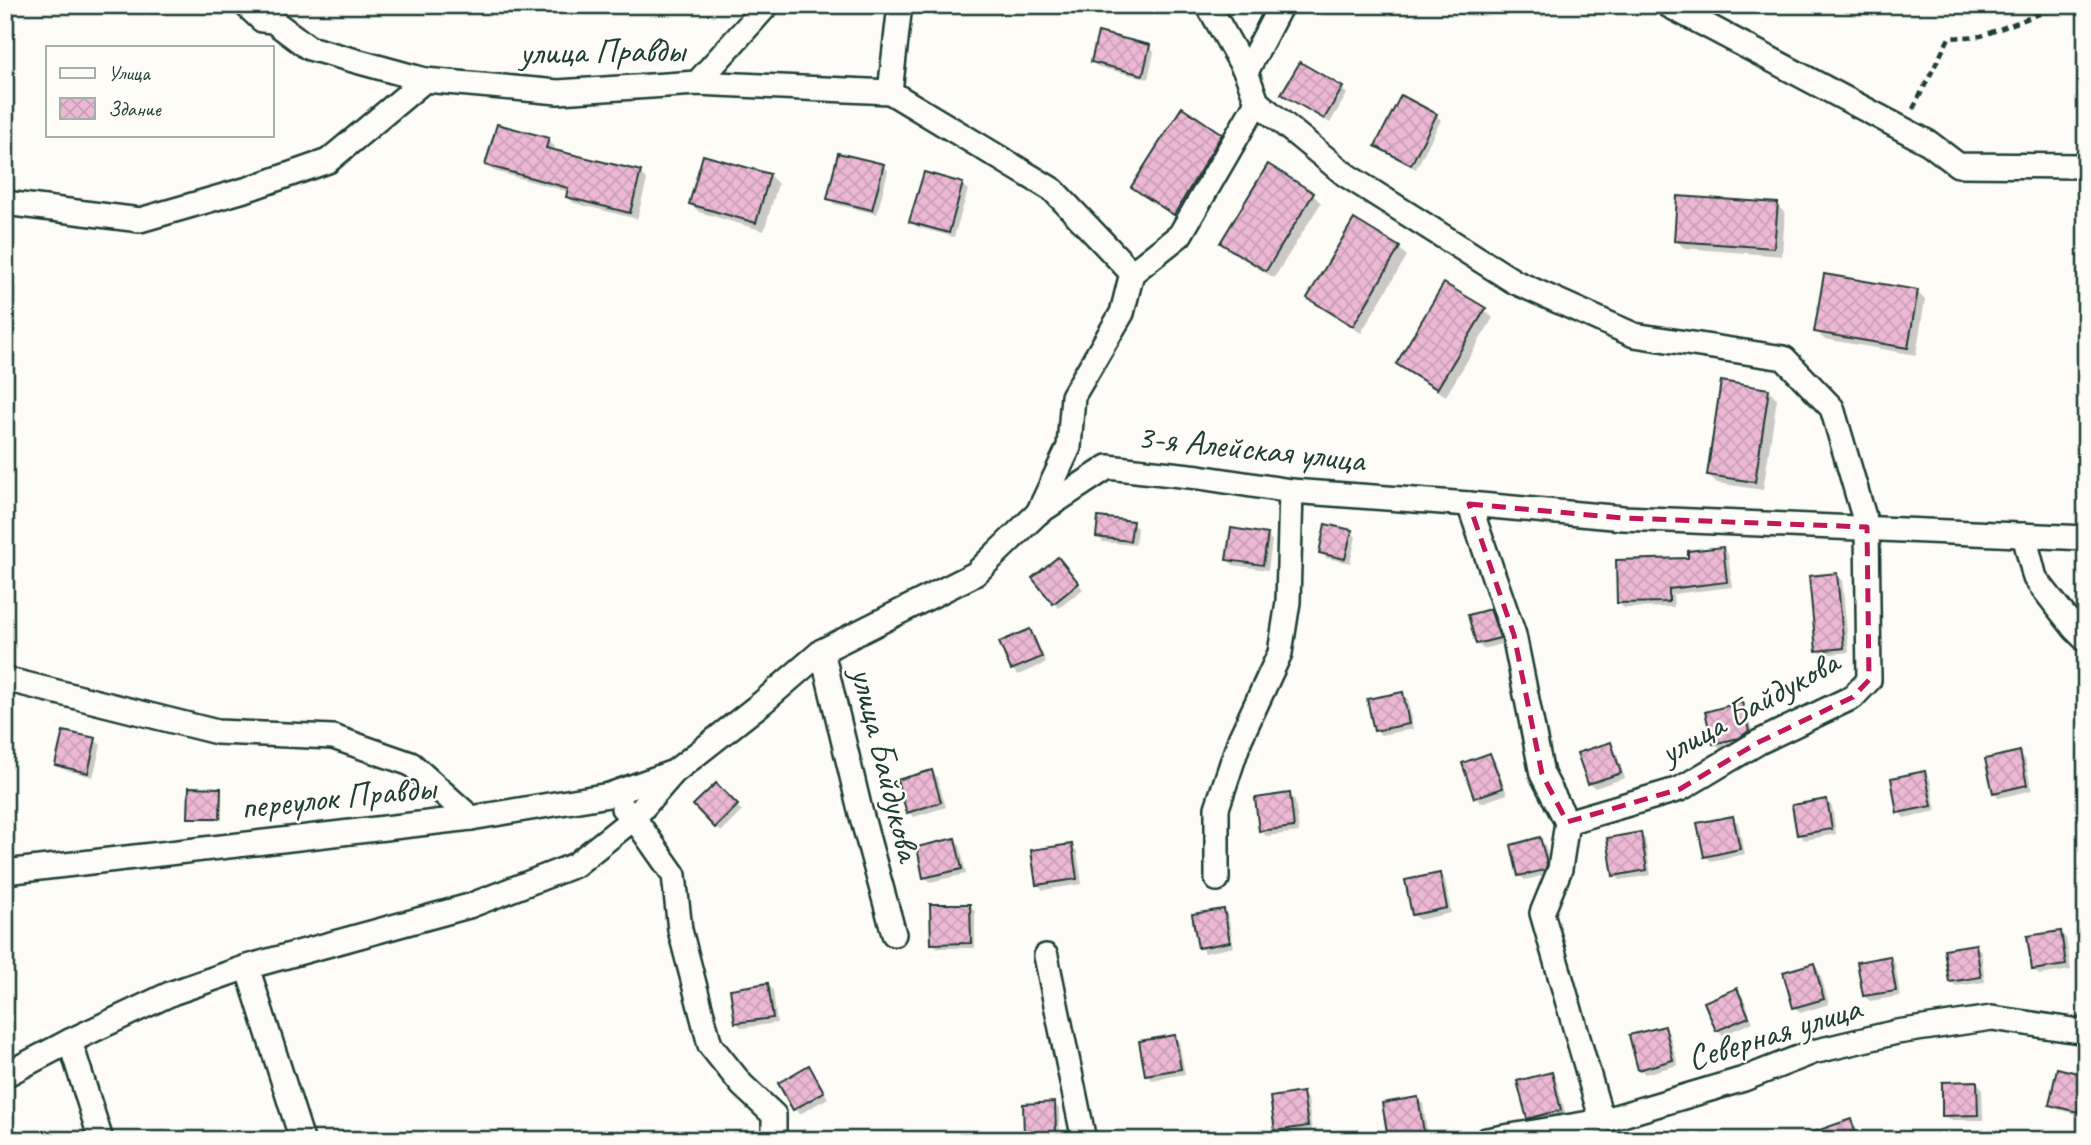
<svg xmlns="http://www.w3.org/2000/svg" width="2091" height="1145" font-family="Caveat,sans-serif">
<defs>
<pattern id="building-cross-hatch" width="8" height="8" patternUnits="userSpaceOnUse" patternTransform="scale(1.75)"><rect width="8" height="8" fill="#ecb8d4"/><path d="M0 0l8 8M0 8l8-8" fill="none" stroke="#ca9fb7"/></pattern>
</defs>
<rect width="100%" height="100%" fill="#fdfcf7"/>
<filter id="ink" filterUnits="userSpaceOnUse"><feTurbulence type="fractalNoise" baseFrequency=".0143" numOctaves="2"/><feDisplacementMap in="SourceGraphic" scale="14" xChannelSelector="R" yChannelSelector="G"/><feConvolveMatrix kernelMatrix="1 2 1 2 8 2 1 2 1" color-interpolation-filters="sRGB"/></filter>
<g filter="url(#ink)">
<g fill="#0003">
<path d="M 1505,5 L 1547,5 L 1544,17 Z"/>
<path d="M 1149,46 L 1154,52 L 1148,79 L 1098,67 L 1093,62 Z"/>
<path d="M 1342,89 L 1347,94 L 1330,123 L 1283,94 Z"/>
<path d="M 1436,115 L 1441,120 L 1416,169 L 1382,151 L 1377,146 Z"/>
<path d="M 1221,135 L 1230,143 L 1183,221 L 1141,195 L 1133,186 Z"/>
<path d="M 548,140 L 555,147 L 554,151 L 640,173 L 647,180 L 637,219 L 574,203 L 568,197 L 569,192 L 494,171 L 487,164 Z"/>
<path d="M 883,166 L 888,171 L 877,214 L 834,204 L 829,199 Z"/>
<path d="M 1269,167 L 1313,195 L 1321,203 L 1274,278 L 1230,251 L 1222,242 Z"/>
<path d="M 770,176 L 778,184 L 764,231 L 699,212 L 691,204 Z"/>
<path d="M 963,184 L 968,190 L 954,237 L 917,227 L 911,221 Z"/>
<path d="M 1777,205 L 1785,213 L 1782,256 L 1684,248 L 1676,240 Z"/>
<path d="M 1399,248 L 1407,256 L 1361,333 L 1317,306 L 1309,298 Z"/>
<path d="M 1917,292 L 1925,300 L 1916,355 L 1824,339 L 1816,331 Z"/>
<path d="M 1485,310 L 1493,318 L 1446,396 L 1406,372 L 1398,364 Z"/>
<path d="M 1769,390 L 1777,399 L 1763,490 L 1717,483 L 1708,474 Z"/>
<path d="M 1132,523 L 1137,528 L 1135,545 L 1103,542 L 1098,536 Z"/>
<path d="M 1351,531 L 1356,537 L 1350,563 L 1326,558 L 1321,553 Z"/>
<path d="M 1267,536 L 1272,541 L 1268,570 L 1233,565 L 1228,559 Z"/>
<path d="M 1722,549 L 1728,554 L 1732,587 L 1673,594 L 1674,607 L 1624,608 L 1619,603 L 1690,560 Z"/>
<path d="M 1063,565 L 1083,589 L 1059,608 L 1054,603 Z"/>
<path d="M 1836,575 L 1842,580 L 1849,652 L 1823,655 L 1818,650 Z"/>
<path d="M 1490,611 L 1495,616 L 1504,643 L 1483,649 L 1478,644 L 1470,616 Z"/>
<path d="M 1030,631 L 1035,637 L 1046,663 L 1018,675 L 1012,669 L 1001,643 Z"/>
<path d="M 1402,694 L 1408,699 L 1413,729 L 1381,735 L 1375,730 Z"/>
<path d="M 1741,704 L 1746,709 L 1754,737 L 1744,742 L 1720,749 L 1715,744 Z"/>
<path d="M 95,740 L 101,745 L 93,777 L 62,769 L 57,764 Z"/>
<path d="M 1610,744 L 1615,749 L 1625,778 L 1595,788 L 1589,783 Z"/>
<path d="M 2019,753 L 2025,759 L 2032,790 L 1999,798 L 1994,792 Z"/>
<path d="M 1490,755 L 1495,761 L 1507,794 L 1481,803 L 1476,797 L 1464,764 Z"/>
<path d="M 931,772 L 937,777 L 946,807 L 914,817 L 908,812 Z"/>
<path d="M 1925,773 L 1930,779 L 1936,811 L 1904,818 L 1899,812 Z"/>
<path d="M 716,785 L 742,811 L 721,832 L 696,805 Z"/>
<path d="M 220,789 L 222,792 L 222,820 L 192,819 L 190,817 Z"/>
<path d="M 1289,795 L 1295,800 L 1299,832 L 1266,836 L 1261,830 Z"/>
<path d="M 1826,801 L 1832,806 L 1836,834 L 1804,840 L 1799,834 Z"/>
<path d="M 1733,818 L 1738,823 L 1745,854 L 1711,861 L 1705,856 Z"/>
<path d="M 1640,834 L 1645,839 L 1651,875 L 1620,880 L 1615,875 Z"/>
<path d="M 1540,839 L 1545,845 L 1551,870 L 1550,874 L 1525,880 L 1519,875 Z"/>
<path d="M 954,840 L 960,845 L 966,874 L 930,882 L 925,877 Z"/>
<path d="M 1071,846 L 1077,851 L 1082,884 L 1043,890 L 1038,884 Z"/>
<path d="M 1439,875 L 1445,880 L 1451,913 L 1419,920 L 1414,915 Z"/>
<path d="M 970,906 L 975,911 L 975,948 L 938,948 L 933,943 Z"/>
<path d="M 1223,910 L 1228,916 L 1234,947 L 1205,953 L 1200,947 Z"/>
<path d="M 2060,933 L 2066,938 L 2071,970 L 2039,975 L 2034,970 Z"/>
<path d="M 1976,946 L 1981,951 L 1985,982 L 1956,986 L 1950,981 Z"/>
<path d="M 1890,958 L 1895,963 L 1900,996 L 1870,1001 L 1864,996 Z"/>
<path d="M 1813,965 L 1819,971 L 1829,1004 L 1800,1013 L 1794,1007 Z"/>
<path d="M 768,985 L 773,990 L 777,1023 L 742,1028 L 736,1022 Z"/>
<path d="M 1736,990 L 1742,995 L 1753,1022 L 1723,1035 L 1718,1030 Z"/>
<path d="M 1664,1028 L 1669,1033 L 1678,1065 L 1645,1074 L 1640,1069 Z"/>
<path d="M 1174,1037 L 1179,1042 L 1185,1074 L 1152,1080 L 1147,1074 Z"/>
<path d="M 809,1067 L 828,1098 L 800,1114 L 795,1109 Z"/>
<path d="M 2058,1071 L 2086,1077 L 2086,1105 L 2083,1116 L 2056,1109 L 2050,1104 Z"/>
<path d="M 1551,1074 L 1556,1079 L 1566,1115 L 1534,1123 L 1528,1118 Z"/>
<path d="M 1977,1083 L 1982,1088 L 1983,1120 L 1949,1120 L 1944,1115 Z"/>
<path d="M 1303,1094 L 1308,1100 L 1312,1131 L 1282,1136 L 1277,1130 Z"/>
<path d="M 1418,1098 L 1423,1104 L 1428,1137 L 1393,1140 L 1390,1137 Z"/>
<path d="M 1054,1104 L 1059,1109 L 1060,1138 L 1031,1139 L 1026,1134 Z"/>
<path d="M 1850,1121 L 1856,1126 L 1860,1140 L 1828,1140 Z"/>
<path d="M 889,1130 L 895,1140 L 855,1140 L 855,1136 Z"/>
</g>
<g fill="url(#building-cross-hatch)" stroke="#1f3d34" stroke-width="2">
<path d="M 1098,32 L 1150,45 L 1143,75 L 1091,62 Z"/>
<path d="M 1300,62 L 1343,87 L 1324,119 L 1281,94 Z"/>
<path d="M 1401,95 L 1437,114 L 1411,165 L 1375,146 Z"/>
<path d="M 1182,107 L 1222,134 L 1174,215 L 1131,187 Z"/>
<path d="M 497,124 L 549,138 L 546,148 L 641,171 L 630,213 L 566,197 L 568,188 L 485,165 Z"/>
<path d="M 838,153 L 884,164 L 872,210 L 827,199 Z"/>
<path d="M 703,155 L 770,174 L 756,223 L 689,204 Z"/>
<path d="M 1268,164 L 1314,193 L 1266,271 L 1220,243 Z"/>
<path d="M 924,172 L 963,183 L 949,233 L 909,222 Z"/>
<path d="M 1677,196 L 1778,203 L 1774,248 L 1674,241 Z"/>
<path d="M 1354,219 L 1400,247 L 1353,326 L 1307,298 Z"/>
<path d="M 1824,274 L 1918,290 L 1908,348 L 1814,332 Z"/>
<path d="M 1444,283 L 1486,308 L 1437,389 L 1396,364 Z"/>
<path d="M 1721,381 L 1769,389 L 1755,482 L 1707,475 Z"/>
<path d="M 1098,517 L 1133,521 L 1130,541 L 1096,537 Z"/>
<path d="M 1325,524 L 1352,530 L 1345,559 L 1319,553 Z"/>
<path d="M 1231,528 L 1268,534 L 1263,565 L 1226,560 Z"/>
<path d="M 1723,547 L 1727,582 L 1669,589 L 1669,602 L 1617,603 L 1616,560 L 1688,558 L 1688,551 Z"/>
<path d="M 1058,557 L 1079,583 L 1053,604 L 1032,578 Z"/>
<path d="M 1837,573 L 1844,648 L 1816,651 L 1809,576 Z"/>
<path d="M 1490,609 L 1500,638 L 1476,644 L 1468,615 Z"/>
<path d="M 1030,629 L 1042,657 L 1011,670 L 999,642 Z"/>
<path d="M 1403,692 L 1409,724 L 1374,731 L 1367,699 Z"/>
<path d="M 1742,702 L 1749,731 L 1739,738 L 1713,744 L 1705,712 Z"/>
<path d="M 63,731 L 96,738 L 88,773 L 55,765 Z"/>
<path d="M 1611,742 L 1621,773 L 1588,784 L 1577,753 Z"/>
<path d="M 2020,751 L 2027,785 L 1993,793 L 1985,759 Z"/>
<path d="M 1490,753 L 1503,788 L 1474,798 L 1462,763 Z"/>
<path d="M 932,770 L 941,802 L 907,813 L 897,780 Z"/>
<path d="M 1925,771 L 1932,806 L 1897,813 L 1891,778 Z"/>
<path d="M 716,783 L 738,805 L 715,828 L 693,805 Z"/>
<path d="M 189,787 L 221,788 L 220,818 L 188,818 Z"/>
<path d="M 1290,793 L 1294,827 L 1259,831 L 1255,798 Z"/>
<path d="M 1827,799 L 1832,829 L 1797,835 L 1792,805 Z"/>
<path d="M 1733,816 L 1740,849 L 1704,857 L 1697,823 Z"/>
<path d="M 1641,832 L 1647,870 L 1613,876 L 1607,838 Z"/>
<path d="M 1540,837 L 1547,864 L 1545,870 L 1518,876 L 1511,845 Z"/>
<path d="M 955,838 L 962,869 L 923,878 L 917,847 Z"/>
<path d="M 1072,844 L 1077,879 L 1036,885 L 1031,850 Z"/>
<path d="M 1440,873 L 1447,908 L 1412,915 L 1405,880 Z"/>
<path d="M 930,904 L 970,904 L 971,943 L 931,944 Z"/>
<path d="M 1224,909 L 1230,942 L 1198,948 L 1192,914 Z"/>
<path d="M 2061,931 L 2066,965 L 2032,970 L 2027,936 Z"/>
<path d="M 1976,944 L 1981,977 L 1949,982 L 1944,949 Z"/>
<path d="M 1890,956 L 1896,991 L 1863,996 L 1857,962 Z"/>
<path d="M 1814,963 L 1824,999 L 1793,1008 L 1783,972 Z"/>
<path d="M 768,983 L 773,1018 L 735,1023 L 730,989 Z"/>
<path d="M 1737,988 L 1749,1017 L 1716,1031 L 1704,1002 Z"/>
<path d="M 1665,1026 L 1673,1060 L 1638,1070 L 1629,1035 Z"/>
<path d="M 1175,1035 L 1181,1069 L 1145,1075 L 1139,1041 Z"/>
<path d="M 809,1065 L 824,1092 L 793,1110 L 778,1083 Z"/>
<path d="M 2057,1068 L 2086,1075 L 2078,1112 L 2049,1105 Z"/>
<path d="M 1552,1072 L 1561,1110 L 1527,1119 L 1517,1081 Z"/>
<path d="M 1977,1081 L 1978,1115 L 1942,1116 L 1942,1082 Z"/>
<path d="M 1303,1092 L 1308,1126 L 1275,1131 L 1270,1097 Z"/>
<path d="M 1418,1097 L 1424,1132 L 1388,1138 L 1382,1103 Z"/>
<path d="M 1055,1102 L 1056,1133 L 1024,1135 L 1023,1104 Z"/>
<path d="M 1851,1119 L 1858,1140 L 1799,1140 L 1799,1137 Z"/>
</g>
<g fill="none" stroke-linecap="round" stroke-linejoin="round">
<defs>
<g id="minor">
<path d="M 246,5 L 262,20 L 273,21 L 309,48 L 425,80 L 558,92 L 697,83 L 890,92 L 1053,190 L 1132,273 L 1122,313 L 1073,396 L 1069,447 L 1038,513 L 1108,467 L 1199,477 L 1291,491 L 1469,504 L 1623,518 L 2086,538"/>
<path d="M 1208,5 L 1246,72"/>
<path d="M 1281,5 L 1246,72 L 1257,102 L 1346,175 L 1515,282 L 1634,335 L 1784,358 L 1832,408 L 1867,527 L 1869,680 L 1853,697 L 1759,742 L 1680,789 L 1567,822"/>
<path d="M 1668,5 L 1929,143 L 1958,165 L 2086,166"/>
<path d="M 697,83 L 767,5"/>
<path d="M 890,92 L 900,5"/>
<path d="M 5,203 L 140,220 L 248,189 L 328,161 L 425,80"/>
<path d="M 1132,273 L 1180,235 L 1257,102"/>
<path d="M 1469,504 L 1514,635 L 1542,774 L 1567,822 L 1560,869 L 1542,913 L 1602,1121"/>
<path d="M 2024,535 L 2035,578 L 2074,628 L 2086,640"/>
<path d="M 822,651 L 860,810 L 894,934"/>
<path d="M 5,679 L 217,732 L 333,737 L 411,764 L 471,818"/>
<path d="M 623,808 L 634,818 L 674,875 L 680,930 L 710,1045 L 742,1085 L 774,1115 L 774,1140"/>
<path d="M 5,872 L 471,818 L 609,795 L 671,773"/>
<path d="M 1217,879 L 1217,808 L 1240,739 L 1280,653 L 1288,602 L 1291,491"/>
<path d="M 1046,956 L 1084,1140"/>
<path d="M 247,967 L 302,1140"/>
<path d="M 70,1041 L 101,1140"/>
<path d="M 5,1075 L 70,1041 L 172,993 L 247,967 L 469,906 L 575,865 L 634,818 L 674,772 L 763,702 L 822,651 L 975,574 L 1038,513"/>
<path d="M 1486,1140 L 1602,1121 L 1744,1079 L 1813,1052 L 1897,1032 L 1992,1018 L 2086,1032"/>
</g>
</defs>
<use href="#minor" stroke="#1f3d34" stroke-width="28"/>
<path stroke="#1f3d34" stroke-width="4.5" stroke-dasharray="7 5" stroke-linecap="butt" d="M 1913,109 L 1949,38 L 1981,36 L 2063,5"/>
<use href="#minor" stroke="#fdfcf7" stroke-width="23"/>
</g>
</g>
<path fill="none" stroke="#c2185b" stroke-width="5" stroke-dasharray="14 9" stroke-linejoin="round" d="M 1469,504 L 1623,518 L 1867,527 L 1869,680 L 1853,697 L 1759,742 L 1680,789 L 1567,822 L 1542,774 L 1514,635 Z"/>
<g text-anchor="middle" dominant-baseline="central" stroke-width="5" stroke-linejoin="round" paint-order="stroke">
<g font-size="35" fill="#1f3d34" stroke="#fdfcf7">
<text transform="translate(602 51) rotate(-1)">улица Правды</text>
<text transform="translate(1251 448) rotate(6)">3-я Алейская улица</text>
<text transform="translate(1749 707) rotate(-29)">улица Байдукова</text>
<text transform="translate(886 764) rotate(76)">улица Байдукова</text>
<text transform="translate(338 797) rotate(-6)">переулок Правды</text>
<text transform="translate(1774 1033) rotate(-17)">Северная улица</text>
</g>
</g>
<rect width="2091" height="1145" fill="none" stroke="#fdfcf7" stroke-width="28"/>
<rect x="14" y="14" width="2063" height="1117" fill="none" stroke="#1f3d34" stroke-width="2.5" filter="url(#ink)"/>
<rect x="46" y="46" width="228" height="91" fill="#fdfcf7" stroke="#a4b0a9" stroke-width="2"/>
<rect x="60" y="68" width="35" height="10" fill="#fdfcf7" stroke="#a4b0a9" stroke-width="2"/>
<text x="108" y="80" font-size="21" fill="#1f3d34">Улица</text>
<rect x="60" y="98" width="35" height="21" fill="url(#building-cross-hatch)" stroke="#a4b0a9" stroke-width="2"/>
<text x="108" y="116" font-size="21" fill="#1f3d34">Здание</text>
</svg>
